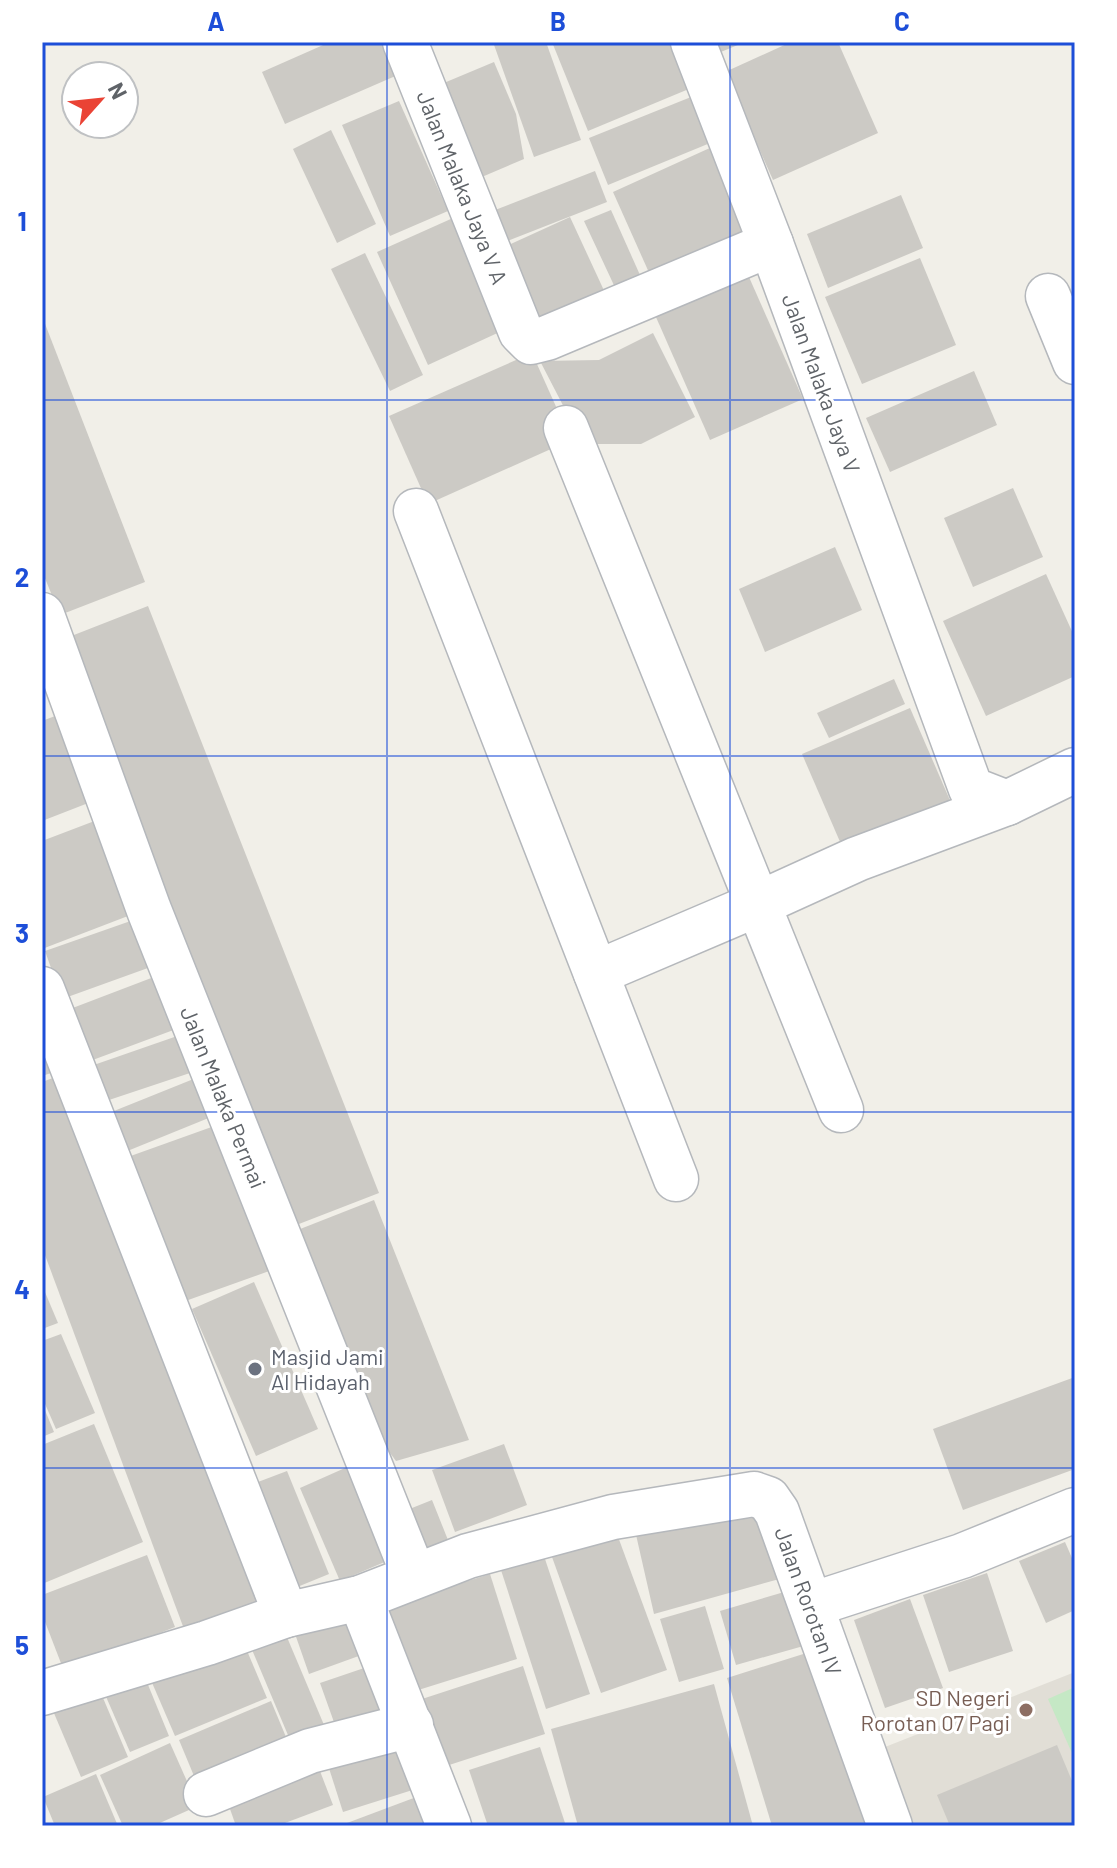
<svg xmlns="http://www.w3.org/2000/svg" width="1117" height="1868" font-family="Barlow,sans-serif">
<rect width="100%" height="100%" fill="#f1efe8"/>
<path fill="#e1ded6" d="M 1075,1672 L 1075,1826 L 911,1826 L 880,1749 Z"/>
<path fill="#c5e8c5" d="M 1075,1687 L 1075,1760 L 1048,1699 Z"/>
<g fill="#cccac5">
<path d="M 330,42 L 385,42 L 400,74 L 285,124 L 262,72 Z"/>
<path d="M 493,42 L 546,42 L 581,140 L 534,157 Z"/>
<path d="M 552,42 L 678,42 L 696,86 L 588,131 Z"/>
<path d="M 710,42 L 745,42 L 716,54 Z"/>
<path d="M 791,42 L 838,42 L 878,133 L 773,180 L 725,72 Z"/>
<path d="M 494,62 L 516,114 L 524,159 L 470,182 L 439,85 Z"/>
<path d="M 696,95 L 715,141 L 608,185 L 589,138 Z"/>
<path d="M 399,101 L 448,211 L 390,236 L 342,125 Z"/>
<path d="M 331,130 L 376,224 L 337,243 L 293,149 Z"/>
<path d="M 712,147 L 754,242 L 655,286 L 613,192 Z"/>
<path d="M 595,171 L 607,202 L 502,243 L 490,212 Z"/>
<path d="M 901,195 L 923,248 L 828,288 L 807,234 Z"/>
<path d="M 611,210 L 644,284 L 619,296 L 584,221 Z"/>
<path d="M 570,217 L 607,297 L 539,328 L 502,248 Z"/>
<path d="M 453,218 L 504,330 L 428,365 L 377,252 Z"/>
<path d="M 365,253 L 423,375 L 390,391 L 331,269 Z"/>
<path d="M 920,258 L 956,345 L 862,384 L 825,297 Z"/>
<path d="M 745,268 L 803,399 L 710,440 L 652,308 Z"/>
<path d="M 42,316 L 145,582 L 60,615 L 42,571 Z"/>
<path d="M 653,333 L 695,417 L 641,444 L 583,444 L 540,361 L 599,360 Z"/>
<path d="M 532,353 L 571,440 L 428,504 L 389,416 Z"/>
<path d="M 974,371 L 997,425 L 890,472 L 866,418 Z"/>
<path d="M 1013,488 L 1043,557 L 973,587 L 944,518 Z"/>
<path d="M 835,547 L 862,610 L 765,652 L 739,589 Z"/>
<path d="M 1046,574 L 1075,638 L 1075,676 L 986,716 L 943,621 Z"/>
<path d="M 148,606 L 379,1193 L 286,1229 L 56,642 Z"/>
<path d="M 894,679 L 905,704 L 829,738 L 817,713 Z"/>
<path d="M 910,708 L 952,805 L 844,851 L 802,754 Z"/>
<path d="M 63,713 L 96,800 L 42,821 L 42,721 Z"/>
<path d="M 105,817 L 141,911 L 42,949 L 42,841 Z"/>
<path d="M 142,917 L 159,964 L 62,999 L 45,951 Z"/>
<path d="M 167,972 L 187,1025 L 90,1061 L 70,1009 Z"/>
<path d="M 42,1032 L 57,1071 L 42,1076 Z"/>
<path d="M 183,1034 L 196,1071 L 100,1103 L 88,1067 Z"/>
<path d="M 64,1074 L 259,1601 L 184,1629 L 42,1247 L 42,1082 Z"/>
<path d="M 201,1076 L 216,1115 L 120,1154 L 104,1115 Z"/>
<path d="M 220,1124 L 272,1270 L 177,1304 L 125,1158 Z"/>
<path d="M 374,1200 L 469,1440 L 396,1461 L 362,1415 L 290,1233 Z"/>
<path d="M 254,1282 L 318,1429 L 256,1456 L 192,1309 Z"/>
<path d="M 42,1285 L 58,1323 L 42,1329 Z"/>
<path d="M 61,1334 L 95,1413 L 56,1429 L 42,1397 L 42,1341 Z"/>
<path d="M 1075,1377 L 1075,1469 L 963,1510 L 933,1429 Z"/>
<path d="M 42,1403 L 54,1432 L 42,1437 Z"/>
<path d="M 94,1424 L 143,1542 L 42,1584 L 42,1445 Z"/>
<path d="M 504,1444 L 527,1505 L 455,1532 L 432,1470 Z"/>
<path d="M 354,1464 L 394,1558 L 340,1581 L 300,1488 Z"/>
<path d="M 287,1471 L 329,1574 L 285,1592 L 242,1488 Z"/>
<path d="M 432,1500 L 448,1540 L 423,1550 L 407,1510 Z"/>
<path d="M 767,1517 L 783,1578 L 654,1614 L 634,1526 Z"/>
<path d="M 617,1534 L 667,1670 L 601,1693 L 552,1557 Z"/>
<path d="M 1065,1542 L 1075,1565 L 1075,1610 L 1046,1623 L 1019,1561 Z"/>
<path d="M 543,1553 L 590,1694 L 546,1709 L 500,1567 Z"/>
<path d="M 147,1555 L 175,1627 L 64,1671 L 42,1614 L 42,1595 Z"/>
<path d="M 987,1573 L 1013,1651 L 949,1672 L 923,1595 Z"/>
<path d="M 490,1574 L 517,1659 L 412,1692 L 386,1607 Z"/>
<path d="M 791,1590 L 807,1645 L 736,1665 L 720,1611 Z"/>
<path d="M 910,1599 L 943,1688 L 885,1708 L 854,1620 Z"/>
<path d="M 705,1606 L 724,1669 L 679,1682 L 660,1619 Z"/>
<path d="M 352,1611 L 367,1653 L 309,1674 L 294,1631 Z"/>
<path d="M 281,1623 L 327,1732 L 293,1747 L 247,1638 Z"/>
<path d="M 242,1639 L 267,1698 L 175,1736 L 150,1678 Z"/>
<path d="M 816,1650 L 869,1822 L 855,1826 L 772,1826 L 727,1678 Z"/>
<path d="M 373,1665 L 392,1721 L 340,1739 L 320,1683 Z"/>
<path d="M 523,1666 L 545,1734 L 443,1767 L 422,1699 Z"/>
<path d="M 144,1675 L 169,1736 L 130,1752 L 104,1692 Z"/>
<path d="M 95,1679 L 128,1757 L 81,1777 L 48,1699 Z"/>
<path d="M 714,1684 L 753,1826 L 578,1826 L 551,1729 Z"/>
<path d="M 271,1701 L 291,1749 L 199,1788 L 179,1740 Z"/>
<path d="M 406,1738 L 422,1787 L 343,1812 L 327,1762 Z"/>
<path d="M 170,1743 L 198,1806 L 153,1826 L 123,1826 L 100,1775 Z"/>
<path d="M 1057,1745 L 1075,1788 L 1075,1826 L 950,1826 L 937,1795 Z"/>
<path d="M 540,1747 L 566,1826 L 488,1826 L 469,1770 Z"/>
<path d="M 315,1758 L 333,1805 L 277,1826 L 236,1826 L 224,1792 Z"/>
<path d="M 96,1774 L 118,1826 L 55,1826 L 43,1797 Z"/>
<path d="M 427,1793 L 439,1826 L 339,1826 Z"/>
</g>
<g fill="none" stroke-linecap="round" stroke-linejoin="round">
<defs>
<g id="street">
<path d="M 405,42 L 521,332 L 531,342 L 547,338 L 771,244"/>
<path d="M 693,42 L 771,244 L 971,789 L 1007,803 L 1075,770"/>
<path d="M 1048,296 L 1075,362"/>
<path d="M 566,428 L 841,1110"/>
<path d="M 416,511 L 676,1179"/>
<path d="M 42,615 L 149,910 L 414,1576"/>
<path d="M 596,973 L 758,904 L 857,859 L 1007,803"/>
<path d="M 42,989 L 286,1615"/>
<path d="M 360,1598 L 449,1826"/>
<path d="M 811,1605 L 962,1556 L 1075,1510"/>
<path d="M 42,1693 L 207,1643 L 286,1615 L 360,1598 L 468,1556 L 613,1517 L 754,1494 L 768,1499 L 777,1512 L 890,1826"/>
<path d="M 206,1794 L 310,1751 L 411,1725"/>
</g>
</defs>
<use href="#street" stroke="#b5b8bc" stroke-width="47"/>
<use href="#street" stroke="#fff" stroke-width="44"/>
</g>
<path fill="none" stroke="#1d4ed8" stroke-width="2" stroke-opacity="0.55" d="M 387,42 L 387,1826M 730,42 L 730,1826M 42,400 L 1075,400M 42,756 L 1075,756M 42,1112 L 1075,1112M 42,1468 L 1075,1468"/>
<circle fill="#6b7280" stroke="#fff" stroke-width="3" cx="255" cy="1369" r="8"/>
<circle fill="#8d6e63" stroke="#fff" stroke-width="3" cx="1026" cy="1710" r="8"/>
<g text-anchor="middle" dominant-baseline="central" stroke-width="6" stroke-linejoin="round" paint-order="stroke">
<g font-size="22" fill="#5f6368" stroke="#fff">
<text transform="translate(463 187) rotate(68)">Jalan Malaka Jaya V A</text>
<text transform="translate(822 383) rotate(70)">Jalan Malaka Jaya V</text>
<text transform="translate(224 1097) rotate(68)">Jalan Malaka Permai</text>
<text transform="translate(809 1601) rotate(70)">Jalan Rorotan IV</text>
</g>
<g font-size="22" fill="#5b616d" stroke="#fff" text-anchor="start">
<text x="271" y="1356">Masjid Jami<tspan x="271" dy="25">Al Hidayah</tspan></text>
</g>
<g font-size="22" fill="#785e54" stroke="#fff" text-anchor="end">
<text x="1010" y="1697">SD Negeri<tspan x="1010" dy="25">Rorotan 07 Pagi</tspan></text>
</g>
</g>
<rect width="1117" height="1868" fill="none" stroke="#ffffff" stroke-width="88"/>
<g transform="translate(100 100) rotate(63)"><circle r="38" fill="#ffffff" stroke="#bfc1c3" stroke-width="2"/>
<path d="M0-6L14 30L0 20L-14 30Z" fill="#ea4335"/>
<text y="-12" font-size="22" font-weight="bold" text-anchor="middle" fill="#5f6368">N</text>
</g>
<rect x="44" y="44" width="1029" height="1780" fill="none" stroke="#1d4ed8" stroke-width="3"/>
<g font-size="26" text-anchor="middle" font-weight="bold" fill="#1d4ed8">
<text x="216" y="31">A</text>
<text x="558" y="31">B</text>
<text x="902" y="31">C</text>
<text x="22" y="231">1</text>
<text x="22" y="587">2</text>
<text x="22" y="943">3</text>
<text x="22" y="1299">4</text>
<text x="22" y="1655">5</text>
</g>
</svg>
